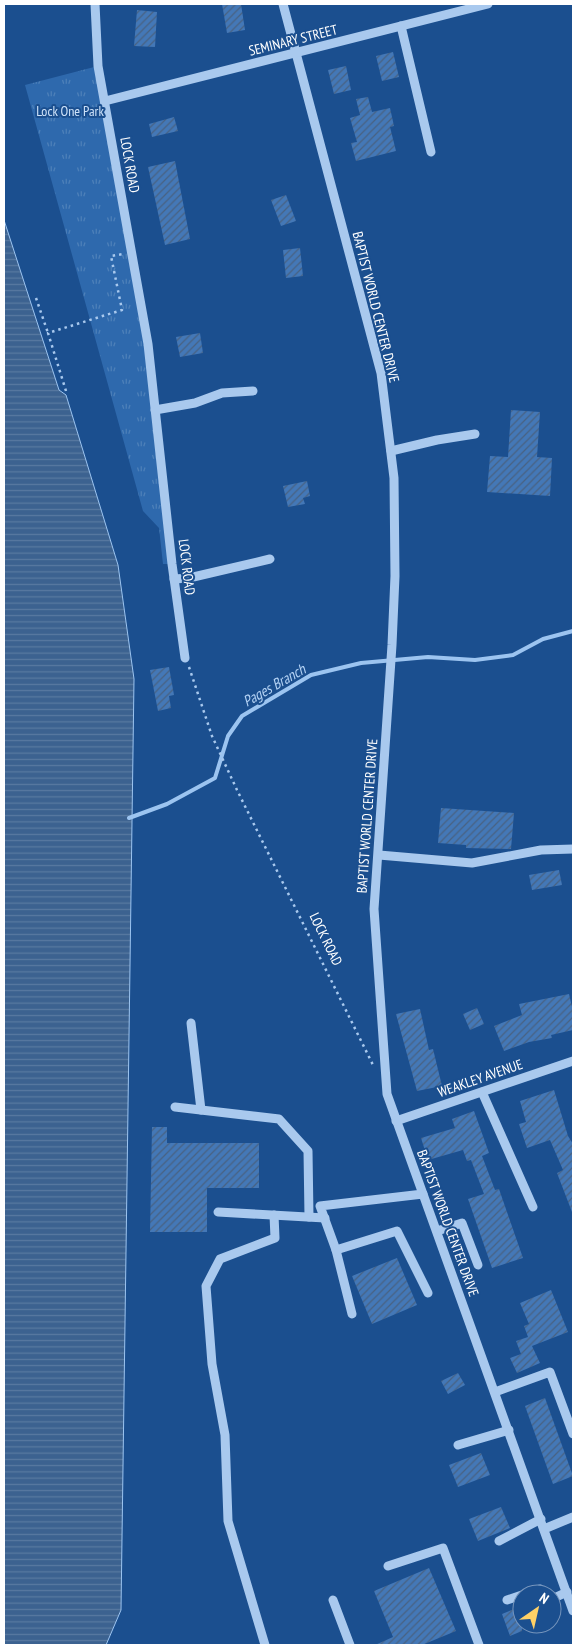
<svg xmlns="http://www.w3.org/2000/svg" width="577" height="1649" font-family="'PT Sans Narrow',sans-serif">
<defs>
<pattern id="grass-tufts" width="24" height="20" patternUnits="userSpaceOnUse" patternTransform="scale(1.25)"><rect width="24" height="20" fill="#2e69ad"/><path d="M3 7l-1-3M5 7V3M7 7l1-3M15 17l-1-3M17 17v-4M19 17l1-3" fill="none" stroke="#4d80b9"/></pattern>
<pattern id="water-rules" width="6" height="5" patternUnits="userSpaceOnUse" patternTransform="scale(1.25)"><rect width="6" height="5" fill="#3c6290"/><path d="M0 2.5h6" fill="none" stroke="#597aa1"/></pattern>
<pattern id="building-hatch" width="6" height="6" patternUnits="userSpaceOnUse" patternTransform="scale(1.25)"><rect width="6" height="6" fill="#4478b7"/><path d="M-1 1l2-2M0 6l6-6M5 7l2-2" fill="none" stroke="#486282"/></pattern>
</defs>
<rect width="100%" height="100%" fill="#1b4f8f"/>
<path fill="url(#grass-tufts)" d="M 98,66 L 148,344 L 172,564 L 163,564 L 159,528 L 143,511 L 25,85 Z"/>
<path fill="url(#water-rules)" stroke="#9cc4f0" d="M 4,220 L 59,390 L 66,395 L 118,565 L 134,679 L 121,1610 L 106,1645 L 4,1645 Z"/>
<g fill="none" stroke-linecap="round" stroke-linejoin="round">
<path stroke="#9cc4f0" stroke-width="4" d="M 129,818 L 167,804 L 215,778 L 228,736 L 242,716 L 311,675 L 361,663 L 428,657 L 475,660 L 513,655 L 543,639 L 573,631"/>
</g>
<g fill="url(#building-hatch)">
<path d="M 222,4 L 241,4 L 245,30 L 227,33 Z"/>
<path d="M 137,10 L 157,12 L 155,47 L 134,46 Z"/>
<path d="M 393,52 L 399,77 L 382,81 L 376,56 Z"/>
<path d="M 346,66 L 351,90 L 334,94 L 328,70 Z"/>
<path d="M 368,97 L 372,112 L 390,108 L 394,126 L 390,127 L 396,151 L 356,161 L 351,143 L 357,142 L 350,118 L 360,115 L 356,99 Z"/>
<path d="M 174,117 L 178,131 L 152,137 L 149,124 Z"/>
<path d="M 175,161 L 190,239 L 165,245 L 148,167 Z"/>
<path d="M 286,195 L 296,221 L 281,226 L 271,200 Z"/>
<path d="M 300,248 L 303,276 L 286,278 L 283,250 Z"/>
<path d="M 200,333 L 203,353 L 180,357 L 176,337 Z"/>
<path d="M 511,410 L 540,412 L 537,457 L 552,458 L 550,496 L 487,492 L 490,456 L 508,457 Z"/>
<path d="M 307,481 L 310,496 L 303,498 L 305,504 L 288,507 L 283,486 Z"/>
<path d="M 169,667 L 174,695 L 169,696 L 171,708 L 158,711 L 150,670 Z"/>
<path d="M 441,808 L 514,813 L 511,849 L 466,848 L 466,845 L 438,843 Z"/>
<path d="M 559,870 L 562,885 L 532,890 L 529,875 Z"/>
<path d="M 569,994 L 573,1011 L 573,1030 L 551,1035 L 552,1038 L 529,1042 L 504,1051 L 494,1026 L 522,1015 L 519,1004 Z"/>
<path d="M 477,1008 L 484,1024 L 470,1030 L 463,1014 Z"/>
<path d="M 420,1009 L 429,1050 L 433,1049 L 442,1086 L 417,1091 L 396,1014 Z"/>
<path d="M 554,1090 L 568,1136 L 573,1144 L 572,1212 L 557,1173 L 563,1170 L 550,1140 L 527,1148 L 519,1124 L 526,1122 L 520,1101 Z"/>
<path d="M 474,1111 L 489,1153 L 482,1156 L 495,1190 L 499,1189 L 523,1258 L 492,1268 L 468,1199 L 484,1194 L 471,1160 L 467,1161 L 463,1150 L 428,1160 L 421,1138 L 455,1128 L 452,1119 Z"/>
<path d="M 152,1127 L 167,1127 L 167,1143 L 259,1143 L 259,1188 L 207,1188 L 207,1232 L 150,1232 Z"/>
<path d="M 397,1258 L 417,1305 L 372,1324 L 352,1276 Z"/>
<path d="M 551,1290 L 568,1332 L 532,1346 L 540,1363 L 517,1373 L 510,1358 L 521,1354 L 516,1341 L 528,1337 L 524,1326 L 529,1324 L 520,1303 Z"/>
<path d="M 458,1373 L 465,1385 L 448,1394 L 441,1381 Z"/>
<path d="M 545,1398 L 573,1476 L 553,1484 L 525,1406 Z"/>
<path d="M 481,1453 L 490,1475 L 458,1487 L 449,1465 Z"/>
<path d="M 501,1507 L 510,1528 L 478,1541 L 469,1519 Z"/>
<path d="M 429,1568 L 456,1631 L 422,1645 L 375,1645 L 393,1637 L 374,1591 Z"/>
<path d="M 522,1606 L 522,1631 L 510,1636 L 502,1614 Z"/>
</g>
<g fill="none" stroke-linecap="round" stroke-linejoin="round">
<g stroke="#a9c9ee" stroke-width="2.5" stroke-dasharray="2.5 4" stroke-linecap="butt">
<path d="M 36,298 L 48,333"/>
<path d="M 66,391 L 48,333 L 122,310 L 111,256 L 123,254"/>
<path d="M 189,667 L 212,736 L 237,790 L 374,1067"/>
</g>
<g stroke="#a9c9ee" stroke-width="9">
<path d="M 95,4 L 98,66 L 148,344 L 172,564 L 185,658"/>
<path d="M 283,4 L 381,373 L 394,478 L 395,576 L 392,645 L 374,909 L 387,1094 L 573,1611"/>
<path d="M 401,26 L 431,152"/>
<path d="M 105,101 L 488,4"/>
<path d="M 155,410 L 195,403 L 222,393 L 253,391"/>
<path d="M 391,451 L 437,440 L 475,434"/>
<path d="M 174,579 L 189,578 L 270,559"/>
<path d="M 379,855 L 472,863 L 541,850 L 573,849"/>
<path d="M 191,1023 L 201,1110"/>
<path d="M 482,1092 L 533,1207"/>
<path d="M 175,1107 L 279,1119 L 308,1151 L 309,1217"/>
<path d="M 396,1121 L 573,1061"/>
<path d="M 423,1194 L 320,1206 L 336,1250 L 397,1231 L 428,1293"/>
<path d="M 218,1212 L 325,1218"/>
<path d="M 437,1231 L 462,1223 L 478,1265"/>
<path d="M 336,1250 L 352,1314"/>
<path d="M 495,1392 L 550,1372 L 573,1434"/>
<path d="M 458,1445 L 509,1430"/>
<path d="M 544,1529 L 573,1517"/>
<path d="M 499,1541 L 541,1519"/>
<path d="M 388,1566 L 443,1548 L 479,1645"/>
<path d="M 526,1594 L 540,1589 L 543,1594"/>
<path d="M 552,1599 L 567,1592"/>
<path d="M 333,1600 L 350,1645"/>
<path d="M 507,1600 L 522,1595"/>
<path d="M 265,1645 L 228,1521 L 225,1435 L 212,1364 L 206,1286 L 220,1259 L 275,1238 L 274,1215"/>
</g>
</g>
<g text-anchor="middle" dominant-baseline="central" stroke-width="4" stroke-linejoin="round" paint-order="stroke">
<g font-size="14" fill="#fff" stroke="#1b4f8f">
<text transform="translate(293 40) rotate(-14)">SEMINARY STREET</text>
<text transform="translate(130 165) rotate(80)">LOCK ROAD</text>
<text transform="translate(376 307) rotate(76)">BAPTIST WORLD CENTER DRIVE</text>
<text transform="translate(187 567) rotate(83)">LOCK ROAD</text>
<text transform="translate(367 816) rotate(-86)">BAPTIST WORLD CENTER DRIVE</text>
<text transform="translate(326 939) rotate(64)">LOCK ROAD</text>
<text transform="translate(480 1078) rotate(-19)">WEAKLEY AVENUE</text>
<text transform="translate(448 1223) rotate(70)">BAPTIST WORLD CENTER DRIVE</text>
</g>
<g font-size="14" fill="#cfe3fa" stroke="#1b4f8f">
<text x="70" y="111">Lock One Park</text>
</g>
<g font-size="15" font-style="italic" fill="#b5d3f5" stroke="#1b4f8f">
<text transform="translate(274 685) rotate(-30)">Pages Branch</text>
</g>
</g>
<rect width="577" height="1649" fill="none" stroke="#ffffff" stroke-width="10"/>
<g transform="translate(537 1609) rotate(34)"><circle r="24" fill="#1b4f8f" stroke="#7695bc"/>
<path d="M0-4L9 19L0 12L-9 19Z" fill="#ffd166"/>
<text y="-8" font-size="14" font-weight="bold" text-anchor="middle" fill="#ffffff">N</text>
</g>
</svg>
